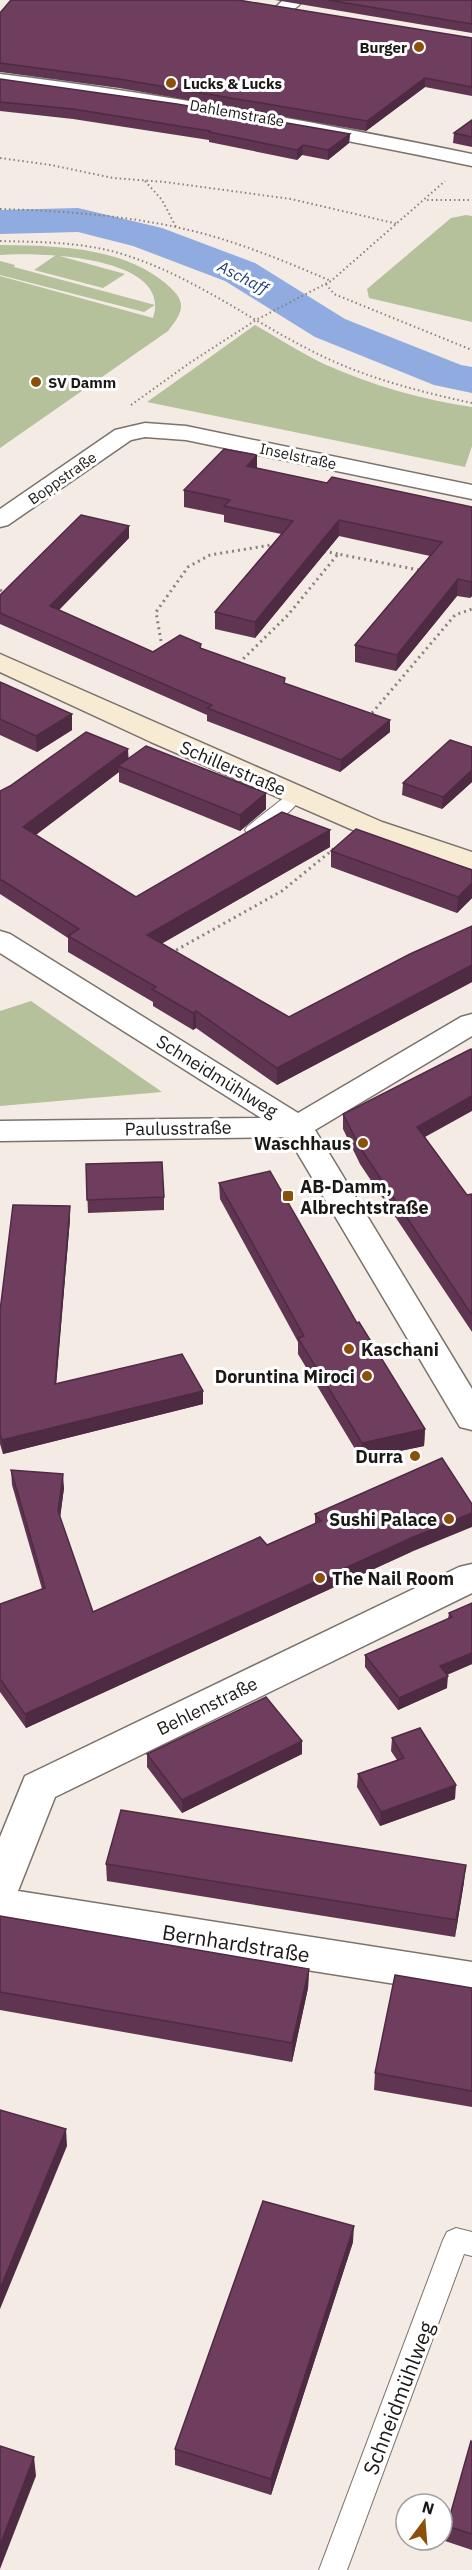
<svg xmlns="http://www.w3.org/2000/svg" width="472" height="2570" font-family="'IBM Plex Sans',sans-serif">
<rect width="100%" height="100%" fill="#f5ebe5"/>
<g fill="#b4c19a">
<path d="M 466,215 L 472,216 L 472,322 L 369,298 L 367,289 L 451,218 Z"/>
<path d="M 0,245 C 55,246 119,246 164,282 C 186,300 186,309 168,331 L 0,448 L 0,276 L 153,318 C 174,255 36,252 0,255 Z"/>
<path d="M 56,255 L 125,274 L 103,288 L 34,270 Z"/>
<path d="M 0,261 L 15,265 L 14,267 L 155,305 L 144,312 L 0,275 Z"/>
<path d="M 255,325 C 278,338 301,353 324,364 C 371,385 422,400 472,407 L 472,446 L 465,467 L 147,402 Z"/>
<path d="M 31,1001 L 162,1092 L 0,1106 L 0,1011 Z"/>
</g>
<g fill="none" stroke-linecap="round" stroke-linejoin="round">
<path fill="#8fabe0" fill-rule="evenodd" d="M 78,208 L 162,228 L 255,263 L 345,319 L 461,365 L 472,367 L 472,393 L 434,385 L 315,337 L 225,281 L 133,246 L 78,232 L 0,234 L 0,210 Z"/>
<defs>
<g id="service">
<path d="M 296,790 L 304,795 C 295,808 264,838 247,833 L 245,830 L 247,827 C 256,820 290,792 296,790 Z"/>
<path d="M 456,2228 L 472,2232 L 472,2256 L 464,2254 L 347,2570 L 319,2570 L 443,2240 L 447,2232 Z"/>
</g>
<g id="minor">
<path d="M 283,0 L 303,0 C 297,9 289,14 278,12 L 275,8 Z"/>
<path d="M 0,74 C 159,93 315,122 472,154 L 472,166 C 315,133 159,104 0,86 Z"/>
<path d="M 145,423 L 186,426 L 472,485 L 472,499 L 186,440 L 145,437 L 131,440 L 8,525 L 0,527 L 0,509 L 115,430 Z"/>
<path d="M 0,931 L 10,934 L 298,1113 L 461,1017 L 472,1014 L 472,1036 L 315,1130 L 472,1389 L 472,1430 L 460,1427 L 288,1137 L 0,1141 L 0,1121 L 261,1118 L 0,953 Z"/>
<path d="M 472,1564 L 472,1593 L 55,1797 L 18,1891 L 472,1962 L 472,1996 L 0,1922 L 0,1837 L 25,1776 L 459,1567 Z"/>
</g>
<path id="secondary" d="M 0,654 L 382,822 L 472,852 L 472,869 L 362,834 L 151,742 L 0,672 Z"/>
</defs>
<use href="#service" stroke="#7a726d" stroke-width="2"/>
<use href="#minor" stroke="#7a726d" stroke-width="3"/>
<use href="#secondary" stroke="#7a726d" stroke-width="3"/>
<g stroke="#88817d" stroke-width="2" stroke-dasharray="1.5 3" stroke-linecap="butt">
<path d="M 0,158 L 51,165 L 113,178 L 165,182 L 291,199 L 398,224"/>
<path d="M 145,181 L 162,200 L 176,227"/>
<path d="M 427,200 L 472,200"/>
<path d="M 0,209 C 67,211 136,216 201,233 C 246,245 289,263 331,281"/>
<path d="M 0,241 C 41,242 83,242 122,254 C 191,275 248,319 312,351 C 362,377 417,391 472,403"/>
<path d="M 326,284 L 334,294 L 472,350"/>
<path d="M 131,405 L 191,362 L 256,320 L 331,281 L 445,181"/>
</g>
<g stroke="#88817d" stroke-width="3" stroke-dasharray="2 4" stroke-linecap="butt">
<path d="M 324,551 L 338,554"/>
<path d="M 0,590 L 8,594"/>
<path d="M 161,641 L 156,612 L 188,567 L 210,555 L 277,544"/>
<path d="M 239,663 L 288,615 L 338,554 L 419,570 L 421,568"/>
<path d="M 372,713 L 455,615 L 472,609"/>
<path d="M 171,953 L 282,891 L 336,847"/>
</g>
<use href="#service" fill="#fff" fill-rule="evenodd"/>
<use href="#minor" fill="#fff" fill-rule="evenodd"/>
<use href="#secondary" fill="#f7ebd3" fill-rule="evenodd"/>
</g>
<g fill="#5f3552">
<path d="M 275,0 L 472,0 L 472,33 Z"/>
<path d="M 0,13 L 472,38 L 472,96 L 425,87 L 366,131 L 119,88 L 0,72 Z"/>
<path d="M 0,79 L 350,134 L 349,143 L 328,160 L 302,155 L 297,160 L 209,142 L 209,140 L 73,119 L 0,111 Z"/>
<path d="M 472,120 L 472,147 L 453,143 L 454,133 Z"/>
<path d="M 257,455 L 257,468 L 327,483 L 472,507 L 472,596 L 470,598 L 457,596 L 396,671 L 355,662 L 355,645 L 430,556 L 339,536 L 255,638 L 215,629 L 215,612 L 281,534 L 224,522 L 224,515 L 184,507 L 184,490 Z"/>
<path d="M 129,526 L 129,538 L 59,610 L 153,652 L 201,644 L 201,648 L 285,684 L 390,720 L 390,732 L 340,772 L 207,721 L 207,715 L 0,624 L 0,595 Z"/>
<path d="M 0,682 L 72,714 L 72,730 L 37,752 L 0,735 Z"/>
<path d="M 472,747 L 472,782 L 442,809 L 402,795 L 403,783 Z"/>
<path d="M 128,759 L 266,809 L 240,831 L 119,782 L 119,772 L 35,835 L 136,897 L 330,830 L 330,847 L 161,944 L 289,1017 L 472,926 L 472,982 L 277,1085 L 196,1028 L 193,1030 L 153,1006 L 153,1002 L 68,952 L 68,938 L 0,894 L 0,791 Z"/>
<path d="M 331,851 L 472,870 L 472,898 L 457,913 L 331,867 Z"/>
<path d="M 343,1114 L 425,1137 L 467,1195 L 472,1194 L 472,1332 L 360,1164 L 343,1129 Z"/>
<path d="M 86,1164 L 164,1197 L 164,1210 L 88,1213 Z"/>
<path d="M 219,1183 L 357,1323 L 425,1429 L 424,1446 L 361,1459 L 298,1354 L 298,1342 L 220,1199 Z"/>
<path d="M 70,1219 L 56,1384 L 203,1391 L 203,1404 L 3,1454 L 0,1444 L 0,1311 Z"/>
<path d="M 11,1470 L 64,1488 L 60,1517 L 93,1612 L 267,1545 L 315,1524 L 315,1514 L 411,1552 L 26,1728 L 0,1692 L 0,1604 L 42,1589 L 12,1485 Z"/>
<path d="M 472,1603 L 472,1664 L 447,1675 L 447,1688 L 398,1710 L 365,1667 L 365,1655 L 448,1619 L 449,1613 Z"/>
<path d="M 392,1738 L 455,1799 L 380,1826 L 357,1787 L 358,1774 L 397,1760 L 391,1751 Z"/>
<path d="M 147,1754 L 302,1754 L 182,1813 L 147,1767 Z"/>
<path d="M 106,1864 L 464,1882 L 455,1937 L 107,1881 Z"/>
<path d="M 0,1916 L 309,1969 L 308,1988 L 292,2062 L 0,2010 Z"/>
<path d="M 472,1988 L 472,2107 L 374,2090 L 375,2073 Z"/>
<path d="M 353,2242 L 271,2495 L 175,2465 L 175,2449 Z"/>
<path d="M 472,2442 L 472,2550 L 445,2541 L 447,2526 Z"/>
</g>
<g fill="#4e2b42">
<path d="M 425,78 L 425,87 L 366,131 L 367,121 Z"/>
<path d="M 350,134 L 349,143 L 328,160 L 328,150 Z"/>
<path d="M 303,145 L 302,155 L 297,160 L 297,150 Z"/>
<path d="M 257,455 L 257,471 L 247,466 Z"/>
<path d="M 339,520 L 339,536 L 255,638 L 255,622 Z"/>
<path d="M 129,526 L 129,538 L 51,618 L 50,606 Z"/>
<path d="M 458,579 L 457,596 L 396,671 L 397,655 Z"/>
<path d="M 472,580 L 472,596 L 470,598 L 471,582 Z"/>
<path d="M 72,714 L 72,730 L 37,752 L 36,736 Z"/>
<path d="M 390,720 L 390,732 L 340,772 L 341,760 Z"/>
<path d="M 128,749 L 129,765 L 118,766 L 119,772 L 24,844 L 23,827 Z"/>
<path d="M 472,770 L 472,782 L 442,809 L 443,797 Z"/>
<path d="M 266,793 L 266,809 L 240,831 L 240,815 Z"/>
<path d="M 330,830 L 330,847 L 147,952 L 147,935 Z"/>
<path d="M 472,883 L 472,898 L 457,913 L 458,897 Z"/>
<path d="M 472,965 L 472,982 L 277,1085 L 277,1068 Z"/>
<path d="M 196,1011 L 196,1028 L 193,1030 L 193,1013 Z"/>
<path d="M 472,1096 L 472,1111 L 416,1142 L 417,1127 Z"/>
<path d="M 70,1206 L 70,1219 L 55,1398 L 55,1384 Z"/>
<path d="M 203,1391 L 203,1404 L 3,1454 L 2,1440 Z"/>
<path d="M 425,1429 L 424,1446 L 361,1459 L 362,1443 Z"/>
<path d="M 63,1474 L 64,1488 L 59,1526 L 58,1511 Z"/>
<path d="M 472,1513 L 472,1527 L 411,1552 L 26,1728 L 25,1714 L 411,1538 Z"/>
<path d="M 472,1653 L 472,1664 L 439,1678 L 440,1666 Z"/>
<path d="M 448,1676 L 447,1688 L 398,1710 L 399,1698 Z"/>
<path d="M 302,1741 L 302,1754 L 182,1813 L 182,1800 Z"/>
<path d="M 456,1785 L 455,1799 L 380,1826 L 381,1812 Z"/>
<path d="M 466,1865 L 464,1882 L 455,1937 L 456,1920 Z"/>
<path d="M 309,1969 L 308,1988 L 292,2062 L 292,2043 Z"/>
<path d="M 66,2129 L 67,2146 L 0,2309 L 0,2289 Z"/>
<path d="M 354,2226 L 353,2242 L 271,2495 L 271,2479 Z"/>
<path d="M 34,2457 L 36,2476 L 0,2569 L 0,2545 Z"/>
</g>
<g fill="#6f3e5f" stroke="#4e2b42" stroke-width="1.5">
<path d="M 11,0 L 238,0 L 472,38 L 472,87 L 425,78 L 367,121 L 119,79 L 0,63 L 0,13 Z"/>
<path d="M 328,0 L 472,0 L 472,24 Z"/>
<path d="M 0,79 L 177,104 L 350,134 L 328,150 L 303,145 L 297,150 L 209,132 L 210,131 L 73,109 L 0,102 Z"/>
<path d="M 472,120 L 472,137 L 454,133 Z"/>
<path d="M 224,449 L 257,455 L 247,466 L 327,483 L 332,477 L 472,507 L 472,580 L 471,582 L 458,579 L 397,655 L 355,645 L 442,542 L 339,520 L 255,622 L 215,612 L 293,521 L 224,506 L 230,500 L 184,490 Z"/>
<path d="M 81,515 L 129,526 L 50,606 L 153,652 L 180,635 L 201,644 L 200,648 L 285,678 L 284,683 L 390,720 L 341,760 L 207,708 L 212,705 L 0,613 L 0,595 Z"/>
<path d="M 0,682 L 72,714 L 36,736 L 0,719 Z"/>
<path d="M 86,732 L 128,749 L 23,827 L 136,897 L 282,812 L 330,830 L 147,935 L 289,1017 L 410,954 L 472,926 L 472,965 L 277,1068 L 196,1011 L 193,1013 L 152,989 L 156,987 L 68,936 L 79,929 L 0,879 L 0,791 L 10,786 Z"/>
<path d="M 450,740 L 472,747 L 472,770 L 443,797 L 403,783 Z"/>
<path d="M 146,746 L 266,793 L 240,815 L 118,766 Z"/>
<path d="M 356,829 L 472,870 L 472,883 L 458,897 L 331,851 Z"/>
<path d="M 471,1049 L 472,1050 L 472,1096 L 417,1127 L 467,1195 L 472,1194 L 472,1315 L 361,1149 L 343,1114 Z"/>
<path d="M 162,1162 L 164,1197 L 87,1200 L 86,1164 Z"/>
<path d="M 270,1171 L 357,1323 L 359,1322 L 425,1429 L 362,1443 L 298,1338 L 304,1336 L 219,1183 Z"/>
<path d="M 13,1205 L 70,1206 L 55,1384 L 182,1354 L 203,1391 L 2,1440 L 0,1434 L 0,1311 Z"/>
<path d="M 442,1458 L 472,1504 L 472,1513 L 411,1538 L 25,1714 L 0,1679 L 0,1604 L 45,1588 L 11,1470 L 63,1474 L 58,1511 L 93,1612 L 260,1537 L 267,1545 L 321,1521 L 315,1514 Z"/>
<path d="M 472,1603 L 472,1653 L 440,1666 L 448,1676 L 399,1698 L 365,1655 L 452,1617 L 449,1613 Z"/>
<path d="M 266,1697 L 302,1741 L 182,1800 L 147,1754 Z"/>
<path d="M 420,1728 L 456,1785 L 381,1812 L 358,1774 L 404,1758 L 392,1738 Z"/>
<path d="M 121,1810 L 466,1865 L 456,1920 L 106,1864 Z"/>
<path d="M 0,1916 L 309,1969 L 292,2043 L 0,1992 Z"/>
<path d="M 395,1975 L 472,1988 L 472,2091 L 375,2073 Z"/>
<path d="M 0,2110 L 66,2129 L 0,2289 Z"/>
<path d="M 263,2201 L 354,2226 L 271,2479 L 175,2449 Z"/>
<path d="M 471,2441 L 472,2442 L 472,2534 L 447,2526 Z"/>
<path d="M 0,2446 L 34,2457 L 0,2545 Z"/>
</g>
<g fill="#8b510a" stroke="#fff" stroke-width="2">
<circle cx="419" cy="47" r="6"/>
<circle cx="171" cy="83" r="6"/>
<circle cx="36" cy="382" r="6"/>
<circle cx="363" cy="1143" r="6"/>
<rect x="282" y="1190" width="12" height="12" rx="3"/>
<circle cx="349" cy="1349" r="6"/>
<circle cx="367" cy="1376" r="6"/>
<circle cx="415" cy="1456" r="6"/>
<circle cx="449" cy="1519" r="6"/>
<circle cx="320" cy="1578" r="6"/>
</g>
<g text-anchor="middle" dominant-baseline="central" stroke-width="6" stroke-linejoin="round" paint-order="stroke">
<g font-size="15" font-weight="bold" fill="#1b1816" stroke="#fff" text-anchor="start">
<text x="407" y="47" text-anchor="end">Burger</text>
<text x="183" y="83">Lucks &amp; Lucks</text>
<text x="48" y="382">SV Damm</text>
</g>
<g font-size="15" fill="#1b1816" stroke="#fff">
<text transform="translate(237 113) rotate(10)">Dahlemstraße</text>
<text transform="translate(298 456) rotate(12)">Inselstraße</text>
<text transform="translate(62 478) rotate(-35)">Boppstraße</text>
</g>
<g font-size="16" font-style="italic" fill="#203e7d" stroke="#fff">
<text transform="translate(243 277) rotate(27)">Aschaff</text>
</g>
<g font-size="18" fill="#1b1816" stroke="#fff">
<text transform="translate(233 768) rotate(23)">Schillerstraße</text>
<text transform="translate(217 1076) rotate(32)">Schneidmühlweg</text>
<text transform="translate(178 1128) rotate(-1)">Paulusstraße</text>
<text transform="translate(207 1706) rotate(-26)">Behlenstraße</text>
</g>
<g font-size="18" font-weight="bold" fill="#1b1816" stroke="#fff" text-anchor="end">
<text x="351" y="1143">Waschhaus</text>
<text x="300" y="1186" text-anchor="start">AB-Damm,<tspan x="300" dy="21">Albrechtstraße</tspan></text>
<text x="361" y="1349" text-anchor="start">Kaschani</text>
<text x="355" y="1376">Doruntina Miroci</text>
<text x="403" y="1456">Durra</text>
<text x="437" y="1519">Sushi Palace</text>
<text x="332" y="1578" text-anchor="start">The Nail Room</text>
</g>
<g font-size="21" fill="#1b1816" stroke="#fff">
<text transform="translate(236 1943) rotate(9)">Bernhardstraße</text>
<text transform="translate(398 2398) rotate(-69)">Schneidmühlweg</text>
</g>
</g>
<g transform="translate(424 2522) rotate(16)"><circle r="28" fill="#ffffff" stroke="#a4a3a2" stroke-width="1.5"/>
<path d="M0-4.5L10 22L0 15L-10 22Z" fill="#8b510a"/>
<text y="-9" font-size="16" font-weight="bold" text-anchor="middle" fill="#1b1816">N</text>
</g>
</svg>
